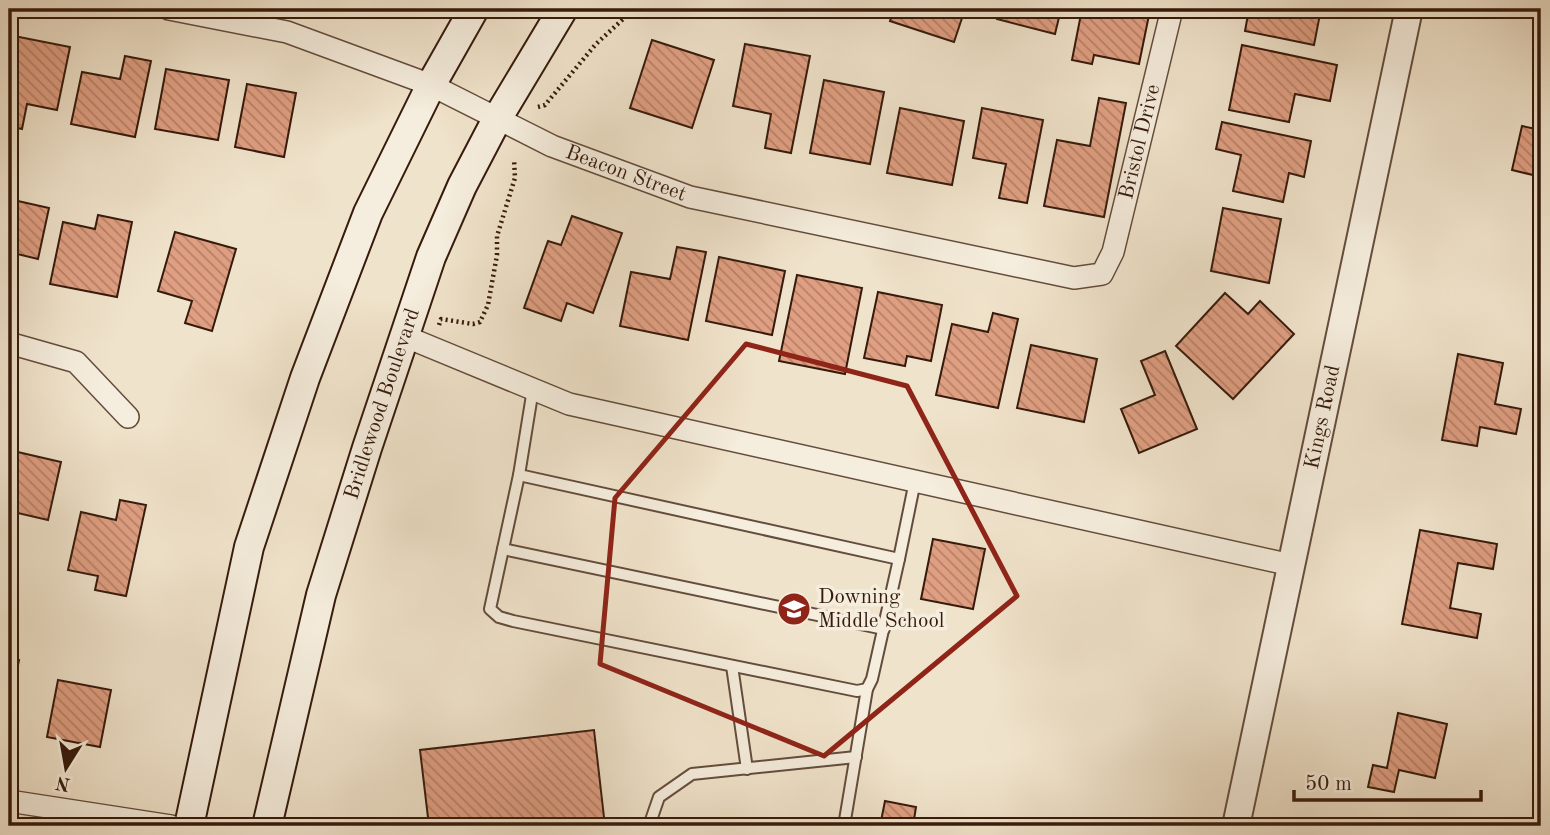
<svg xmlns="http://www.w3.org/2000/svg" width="1550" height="835" font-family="'Old Standard TT',serif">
<defs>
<pattern id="building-back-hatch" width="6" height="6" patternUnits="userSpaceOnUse" patternTransform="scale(1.75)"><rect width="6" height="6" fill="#e09f82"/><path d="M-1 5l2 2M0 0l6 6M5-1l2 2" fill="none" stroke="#b68169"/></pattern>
</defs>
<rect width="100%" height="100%" fill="#f0e3cb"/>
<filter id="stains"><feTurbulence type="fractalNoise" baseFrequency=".00286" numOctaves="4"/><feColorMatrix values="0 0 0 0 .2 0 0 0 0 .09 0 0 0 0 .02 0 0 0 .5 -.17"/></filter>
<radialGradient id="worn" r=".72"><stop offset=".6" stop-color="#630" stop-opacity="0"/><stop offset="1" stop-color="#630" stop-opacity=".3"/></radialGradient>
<g fill="url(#building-back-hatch)" stroke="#361a0c" stroke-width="2">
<path d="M 894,9 L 965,9 L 954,42 L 890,21 Z"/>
<path d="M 999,9 L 1061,9 L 1055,34 L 997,19 Z"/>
<path d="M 1082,9 L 1119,9 L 1149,15 L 1139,64 L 1094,55 L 1092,64 L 1072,60 Z"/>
<path d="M 1249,9 L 1321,9 L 1314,45 L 1245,31 Z"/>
<path d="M 9,35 L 70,47 L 57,110 L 27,104 L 22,129 L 9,126 Z"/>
<path d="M 652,40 L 714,60 L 692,128 L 630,108 Z"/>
<path d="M 745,44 L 810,56 L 791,153 L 765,148 L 771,114 L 733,106 Z"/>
<path d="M 1242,45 L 1337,65 L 1330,101 L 1295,94 L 1289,122 L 1229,110 Z"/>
<path d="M 125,56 L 151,61 L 135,137 L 71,124 L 82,72 L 120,79 Z"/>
<path d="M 166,69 L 229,80 L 218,140 L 155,129 Z"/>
<path d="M 824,80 L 884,92 L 870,164 L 810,153 Z"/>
<path d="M 247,84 L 296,93 L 284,157 L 235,147 Z"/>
<path d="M 1099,98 L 1126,103 L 1104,217 L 1044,206 L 1057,140 L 1090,146 Z"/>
<path d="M 900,108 L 964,121 L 952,185 L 887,173 Z"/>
<path d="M 982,108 L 1043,120 L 1027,203 L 999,198 L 1006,164 L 973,158 Z"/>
<path d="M 1222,122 L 1311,141 L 1304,177 L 1289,173 L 1283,202 L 1233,191 L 1241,155 L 1216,149 Z"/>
<path d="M 1522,126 L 1541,130 L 1541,177 L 1512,170 Z"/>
<path d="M 9,199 L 49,208 L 38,259 L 9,252 Z"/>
<path d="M 1223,208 L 1281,219 L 1269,283 L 1211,271 Z"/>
<path d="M 98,215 L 132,222 L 117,297 L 50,284 L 63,222 L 95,229 Z"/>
<path d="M 572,216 L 622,233 L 593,313 L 567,303 L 561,321 L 524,308 L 548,241 L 561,245 Z"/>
<path d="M 175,232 L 236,249 L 212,331 L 185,323 L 192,301 L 158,291 Z"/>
<path d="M 677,247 L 706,252 L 688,340 L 620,326 L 631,272 L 670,279 Z"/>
<path d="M 719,257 L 785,271 L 772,335 L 706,321 Z"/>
<path d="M 797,275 L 862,288 L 845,374 L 779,361 Z"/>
<path d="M 878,292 L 942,305 L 931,361 L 907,356 L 905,366 L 864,358 Z"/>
<path d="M 1225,293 L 1248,314 L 1260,301 L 1294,334 L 1233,399 L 1176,346 Z"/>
<path d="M 993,313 L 1018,319 L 998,408 L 936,395 L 952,324 L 988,332 Z"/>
<path d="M 1031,345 L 1097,359 L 1084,422 L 1017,408 Z"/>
<path d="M 1165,351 L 1197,429 L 1139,453 L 1121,409 L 1155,395 L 1141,361 Z"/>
<path d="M 1458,354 L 1503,363 L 1495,404 L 1521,409 L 1516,434 L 1480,427 L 1477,446 L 1442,440 Z"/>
<path d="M 9,450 L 61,462 L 48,520 L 9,511 Z"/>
<path d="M 120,500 L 146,505 L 126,596 L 95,590 L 98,576 L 68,570 L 81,512 L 116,520 Z"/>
<path d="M 1420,530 L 1497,544 L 1493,569 L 1458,563 L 1450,608 L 1481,614 L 1477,638 L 1402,624 Z"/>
<path d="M 933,539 L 985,549 L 973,609 L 921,599 Z"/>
<path d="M 9,658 L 19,660 L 9,710 Z"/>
<path d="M 58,680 L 111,690 L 100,747 L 47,737 Z"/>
<path d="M 1398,713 L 1447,724 L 1435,778 L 1399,770 L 1394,792 L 1368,787 L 1373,765 L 1387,768 Z"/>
<path d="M 594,730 L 605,826 L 429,826 L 420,750 Z"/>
<path d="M 885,801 L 916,807 L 913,826 L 880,826 Z"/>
</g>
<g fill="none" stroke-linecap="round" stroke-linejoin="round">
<defs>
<g id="service">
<path d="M 533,389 L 519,475 L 899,559 L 915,481"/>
<path d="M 519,475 L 490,609 L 499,617 L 513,621 L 857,691 L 867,689 L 872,679 L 899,559"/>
<path d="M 503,549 L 884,629"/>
<path d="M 732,666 L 747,769"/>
<path d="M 649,826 L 659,797 L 692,774 L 856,757"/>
<path d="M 844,826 L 867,689"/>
</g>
<g id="minor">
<path id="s1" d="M 169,9 L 287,32 L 431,85 L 552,146 L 690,197 L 1074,278 L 1102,274 L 1113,252 L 1172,9"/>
<path d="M 404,336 L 569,404 L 1291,565"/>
<path d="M 9,343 L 76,362 L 128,417"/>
<path d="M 9,801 L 171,826"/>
</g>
<g id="tertiary">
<path id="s2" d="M 1236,826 L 1409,9"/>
</g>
<g id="secondary">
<path d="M 189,826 L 249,547 L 305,378 L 368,213 L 431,85 L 474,9"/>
<path id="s3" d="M 267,826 L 321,595 L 367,448 L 431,257 L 462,186 L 497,119 L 563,9"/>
</g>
</defs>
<use href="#service" stroke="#644c3c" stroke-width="14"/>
<use href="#minor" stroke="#644c3c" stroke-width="24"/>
<use href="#tertiary" stroke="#644c3c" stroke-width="30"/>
<use href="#secondary" stroke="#361a0c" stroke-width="32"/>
<g stroke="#361a0c" stroke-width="4.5" stroke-dasharray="2 3.5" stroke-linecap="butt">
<path d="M 538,107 L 545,105 L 596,44 L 634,9"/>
<path d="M 439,325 L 441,319 L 473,324 L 480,322 L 488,305 L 497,255 L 497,236 L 515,178 L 514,159"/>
</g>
<use href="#service" stroke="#f5eddd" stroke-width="10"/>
<use href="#minor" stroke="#f5eddd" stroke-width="21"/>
<use href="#tertiary" stroke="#f5eddd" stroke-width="26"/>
<use href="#secondary" stroke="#f5eddd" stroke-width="28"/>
</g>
<path fill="none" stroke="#8f2418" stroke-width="5" stroke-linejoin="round" d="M 746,344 L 907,386 L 1017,596 L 824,756 L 600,664 L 615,498 Z"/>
<defs>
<symbol id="school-disc" viewBox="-11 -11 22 22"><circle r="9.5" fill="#8f2418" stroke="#f5eddd"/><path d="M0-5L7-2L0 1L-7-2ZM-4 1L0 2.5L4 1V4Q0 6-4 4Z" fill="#fff"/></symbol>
</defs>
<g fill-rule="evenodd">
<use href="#school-disc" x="775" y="590" width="38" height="38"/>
</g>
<g text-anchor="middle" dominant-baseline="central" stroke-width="7" stroke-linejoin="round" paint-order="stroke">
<g font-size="21" fill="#361a0c" stroke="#f5eddd">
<text stroke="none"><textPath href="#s1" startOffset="1115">Bristol Drive</textPath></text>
<text stroke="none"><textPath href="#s1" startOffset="488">Beacon Street</textPath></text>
<text stroke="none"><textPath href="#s3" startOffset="438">Bridlewood Boulevard</textPath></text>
<text stroke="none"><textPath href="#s2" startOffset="418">Kings Road</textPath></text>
</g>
<g font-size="21" fill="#361a0c" stroke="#f5eddd" text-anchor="start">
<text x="818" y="597">Downing<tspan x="818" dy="24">Middle School</tspan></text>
</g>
</g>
<rect width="1550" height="835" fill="none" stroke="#f0e3cb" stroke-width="35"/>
<rect x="10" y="10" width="1529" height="814" fill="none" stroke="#361a0c" stroke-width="3.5"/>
<rect x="18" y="18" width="1515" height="800" fill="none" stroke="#361a0c" stroke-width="2"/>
<g transform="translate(66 768) rotate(191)" stroke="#f5eddd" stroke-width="5" paint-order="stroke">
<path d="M0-5L12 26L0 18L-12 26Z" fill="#361a0c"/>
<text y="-10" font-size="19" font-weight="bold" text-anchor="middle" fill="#361a0c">N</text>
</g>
<path d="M1294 790v10h187v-10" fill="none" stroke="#361a0c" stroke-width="3.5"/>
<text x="1305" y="790" font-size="21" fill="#361a0c" stroke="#f5eddd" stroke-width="5" paint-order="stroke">50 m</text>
<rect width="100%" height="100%" filter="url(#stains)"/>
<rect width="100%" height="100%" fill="url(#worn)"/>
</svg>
